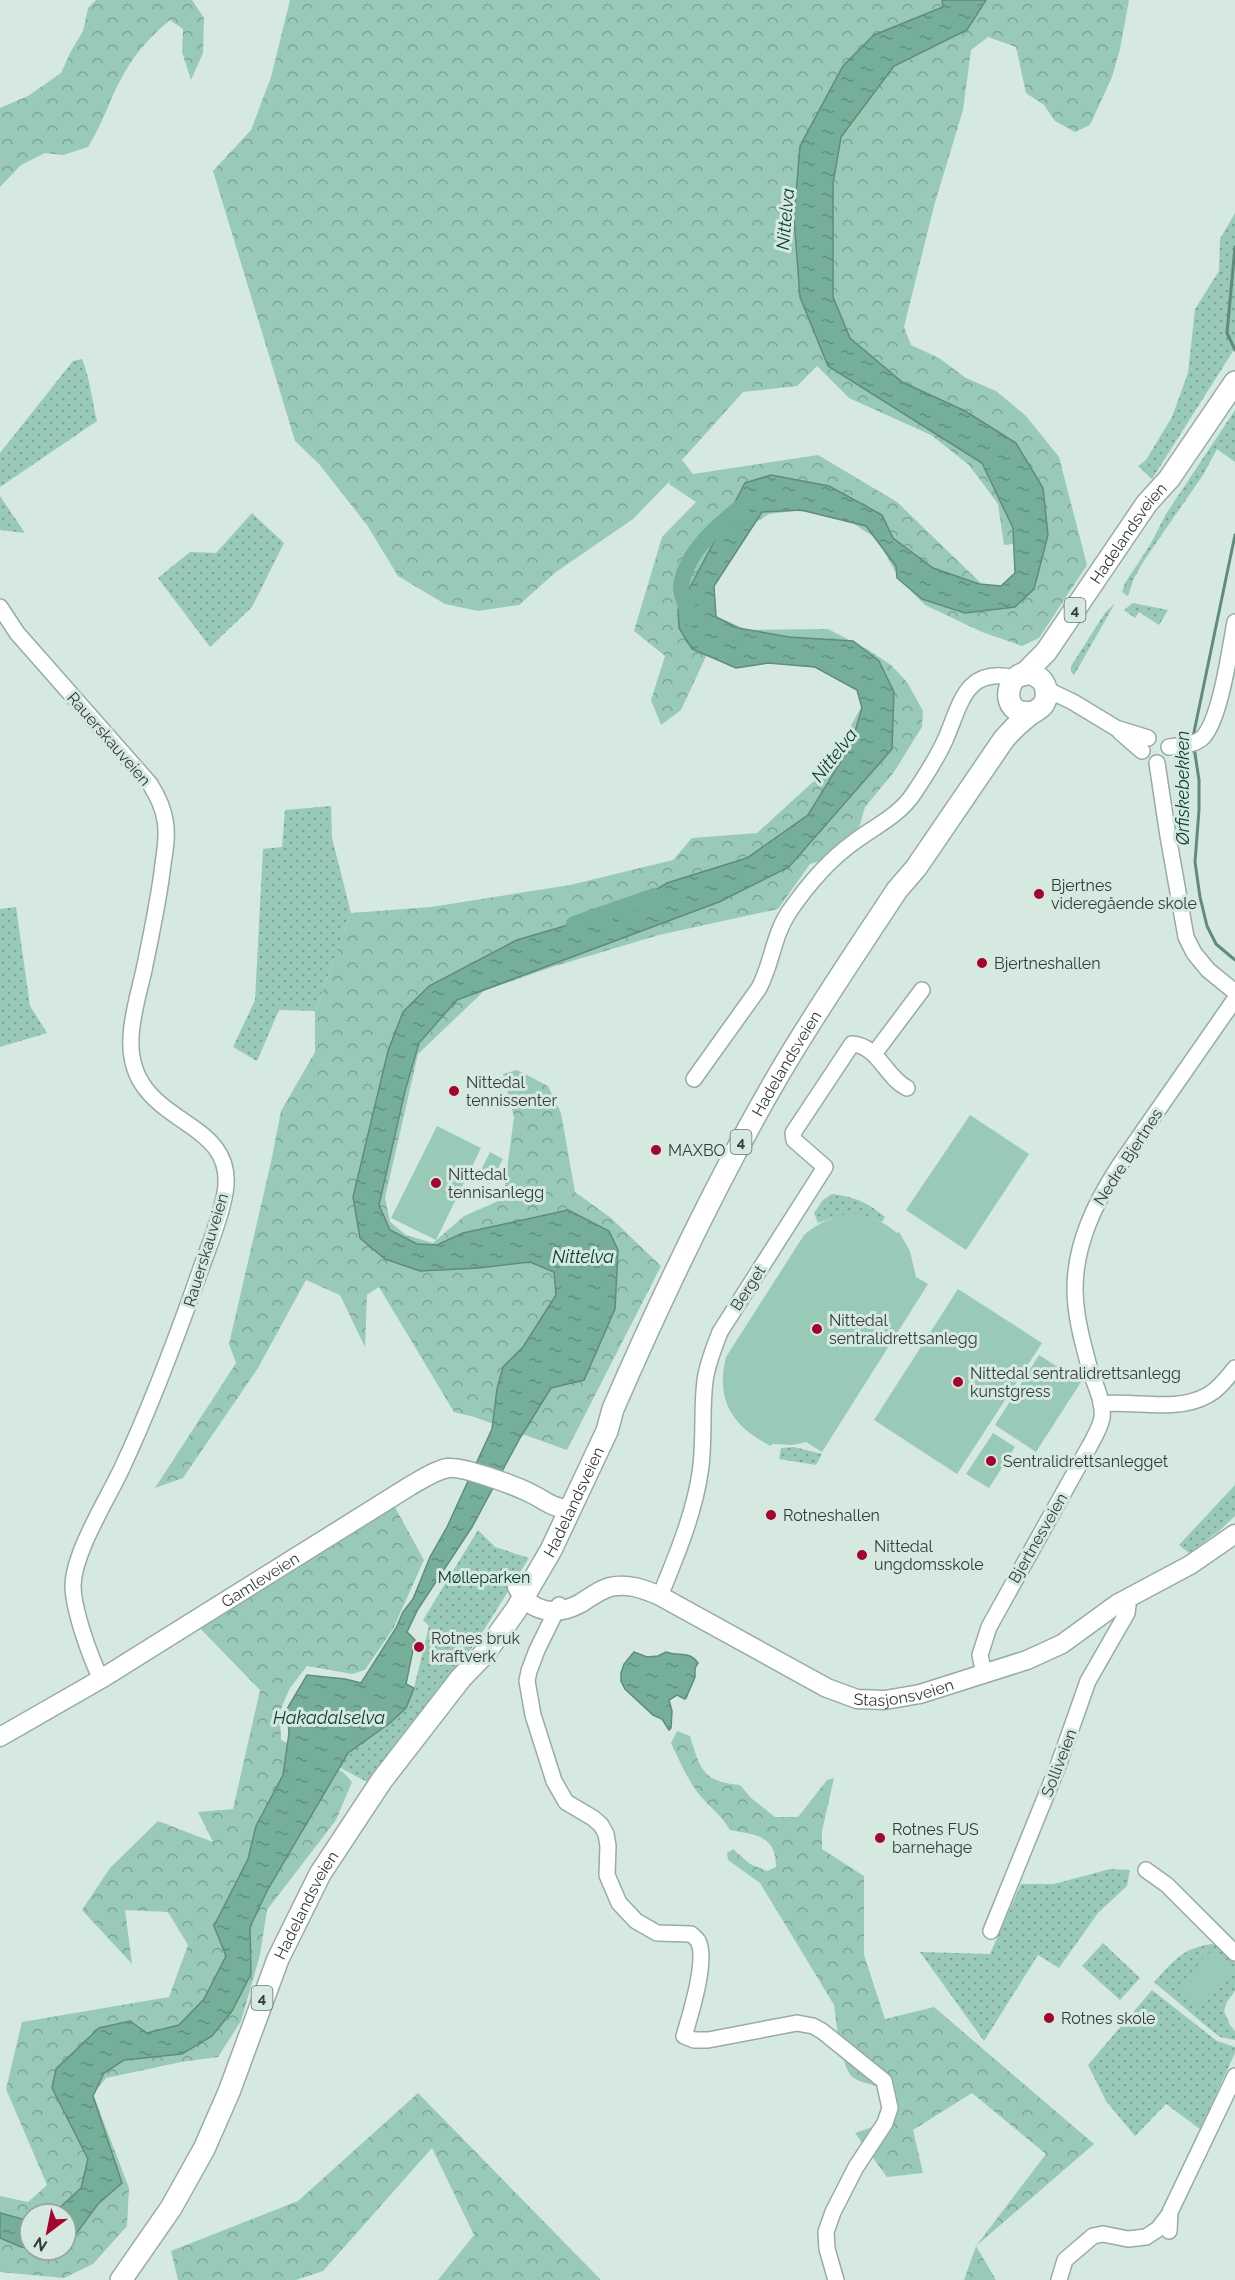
<svg xmlns="http://www.w3.org/2000/svg" width="1235" height="2280" font-family="Raleway,sans-serif">
<defs>
<pattern id="grass-dots" width="8" height="8" patternUnits="userSpaceOnUse" patternTransform="scale(1.5)"><rect width="8" height="8" fill="#99cab7"/><path d="M2 2h.1M6 6h.1" fill="none" stroke="#7da596" stroke-width="1.8" stroke-linecap="round"/></pattern>
<pattern id="forest-crowns" width="20" height="18" patternUnits="userSpaceOnUse" patternTransform="scale(1.5)"><rect width="20" height="18" fill="#99cab7"/><path d="M2 6a3 3 0 1 1 6 0M12 15a3 3 0 1 1 6 0" fill="none" stroke="#7da596"/></pattern>
<pattern id="water-ripples" width="26" height="14" patternUnits="userSpaceOnUse" patternTransform="scale(1.5)"><rect width="26" height="14" fill="#75af99"/><path d="M2 4q2-2 4 0t4 0M15 11q2-2 4 0t4 0" fill="none" stroke="#61907e"/></pattern>
</defs>
<rect width="100%" height="100%" fill="#d5e9e0"/>
<g fill="url(#grass-dots)">
<path d="M 1235,213 L 1235,348 L 1152,479 L 1138,466 L 1146,460 L 1172,417 L 1188,373 L 1195,309 L 1219,271 L 1220,239 Z"/>
<path d="M 82,359 C 90,378 92,401 97,421 L 0,487 L 0,453 L 73,361 Z"/>
<path d="M 1235,410 L 1235,462 L 1217,449 L 1203,475 L 1145,559 L 1134,578 L 1128,596 L 1122,592 L 1125,583 L 1150,545 L 1166,514 Z"/>
<path d="M 0,496 L 25,533 L 0,530 Z"/>
<path d="M 252,513 L 284,543 L 252,607 L 210,647 L 158,578 L 190,552 L 216,553 Z"/>
<path d="M 1115,603 L 1077,670 L 1074,675 L 1071,672 L 1071,666 L 1105,613 Z"/>
<path d="M 1133,603 L 1168,610 L 1159,625 L 1139,612 L 1135,618 L 1124,610 Z"/>
<path d="M 331,806 L 332,838 L 351,913 L 315,1011 L 279,1010 L 257,1061 L 233,1047 L 255,1000 L 263,849 L 282,847 L 285,810 Z"/>
<path d="M 16,907 L 30,1006 L 47,1033 L 0,1047 L 0,909 Z"/>
<path d="M 832,1194 C 855,1197 867,1202 885,1217 L 882,1222 C 860,1212 840,1214 818,1223 L 814,1213 L 823,1200 Z"/>
<path d="M 794,1447 L 822,1454 L 816,1465 L 779,1459 L 781,1448 Z"/>
<path d="M 1235,1485 L 1235,1516 L 1219,1531 L 1189,1553 L 1179,1545 Z"/>
<path d="M 478,1530 L 495,1547 L 529,1558 L 477,1641 L 369,1783 L 333,1764 L 343,1752 L 356,1748 L 406,1708 L 414,1688 L 429,1626 L 423,1620 Z"/>
<path d="M 1110,1869 L 1130,1870 L 1127,1886 L 1098,1913 L 1059,1968 L 1038,1955 L 984,2041 L 920,1952 L 990,1954 L 1021,1884 L 1054,1884 Z"/>
<path d="M 1103,1943 L 1140,1978 L 1120,2000 L 1082,1966 Z"/>
<path d="M 1212,1944 L 1226,1948 L 1235,1957 L 1235,1991 L 1227,2002 L 1224,2011 L 1230,2025 L 1235,2031 L 1235,2040 L 1220,2037 L 1211,2030 L 1154,1982 C 1174,1961 1182,1948 1212,1944 Z"/>
<path d="M 1152,1990 L 1217,2041 L 1235,2047 L 1235,2053 L 1200,2129 L 1166,2104 L 1135,2136 L 1106,2101 L 1088,2065 Z"/>
</g>
<g fill="url(#forest-crowns)" fill-rule="evenodd">
<path d="M 96,0 L 192,0 L 204,18 L 203,53 L 191,80 L 182,52 L 183,29 L 170,20 C 153,34 137,51 126,70 C 111,94 104,122 88,147 L 63,155 L 45,153 L 21,165 L 0,187 L 0,108 L 28,96 L 61,73 L 70,53 L 83,31 L 88,8 Z"/>
<path d="M 290,0 L 1129,0 L 1120,49 L 1112,77 L 1090,125 L 1075,132 L 1055,121 L 1044,105 L 1026,93 L 1016,47 L 988,37 L 971,50 L 963,110 L 934,206 L 904,327 L 911,345 L 939,358 L 966,378 L 996,391 L 1026,416 L 1059,457 L 1087,565 L 1039,638 L 1022,646 L 982,632 L 925,605 L 900,580 L 877,539 L 851,522 L 828,513 L 795,511 L 769,514 L 750,526 L 709,583 L 716,616 L 747,630 L 828,629 L 867,649 L 891,665 L 907,682 L 923,711 L 922,727 L 894,772 L 865,807 L 855,842 L 827,859 L 810,864 L 778,909 L 659,935 L 552,967 L 484,991 L 418,1054 L 385,1198 L 390,1222 L 406,1235 L 433,1243 L 464,1216 L 503,1199 L 514,1117 L 503,1074 L 517,1070 L 548,1086 L 561,1113 L 575,1192 L 611,1218 L 661,1266 L 567,1450 L 474,1417 L 454,1412 L 379,1287 L 367,1295 L 365,1347 L 340,1295 L 306,1280 L 258,1368 L 183,1478 L 155,1488 L 236,1363 L 229,1344 L 271,1162 L 281,1111 L 315,1052 L 315,1011 L 351,913 L 431,907 L 570,885 L 673,860 L 692,838 L 757,833 L 827,769 L 870,691 L 836,656 L 708,652 L 681,710 L 661,725 L 651,700 L 665,656 L 634,631 L 662,537 L 696,502 L 669,484 L 670,481 L 633,519 L 556,572 L 519,605 L 478,611 L 445,604 L 398,576 L 367,525 L 319,464 L 295,441 L 213,171 L 251,130 L 271,77 ZM 817,366 L 849,398 L 931,435 L 969,465 L 998,504 L 1004,545 L 1034,542 L 1026,579 L 987,589 L 897,502 L 818,455 L 693,474 L 682,460 L 743,392 L 797,386 Z"/>
<path d="M 391,1500 L 424,1560 L 393,1629 L 365,1670 L 352,1674 L 307,1666 L 290,1688 L 280,1711 L 281,1740 L 343,1772 L 352,1782 L 336,1820 L 267,1910 L 260,1955 L 241,2021 L 218,2057 L 181,2062 L 106,2078 L 93,2094 L 129,2188 L 127,2226 L 93,2264 L 64,2278 L 0,2272 L 0,2196 L 28,2202 L 47,2185 L 6,2089 L 22,2022 L 169,1997 L 188,1945 L 168,1912 L 125,1910 L 132,1964 L 82,1910 L 110,1868 L 158,1821 L 213,1842 L 198,1812 L 233,1809 L 260,1690 L 194,1622 ZM 30,2214 L 66,2214 L 66,2250 L 30,2250 Z"/>
<path d="M 677,1731 L 690,1736 C 700,1769 703,1782 740,1785 L 751,1798 L 775,1817 L 798,1817 L 827,1780 L 834,1778 L 822,1831 L 822,1849 L 864,1876 L 864,1955 L 885,2019 L 934,2007 L 1094,2144 L 976,2246 L 1046,2154 L 972,2093 L 913,2130 L 923,2173 L 887,2177 L 855,2133 L 884,2123 L 886,2096 C 870,2078 870,2088 854,2078 C 841,2071 836,2019 834,2005 L 760,1883 L 728,1860 L 727,1853 L 733,1849 L 750,1864 L 767,1871 L 776,1867 C 776,1835 756,1835 730,1830 C 721,1814 709,1807 698,1793 C 687,1778 679,1760 671,1743 Z"/>
<path d="M 418,2093 L 601,2280 L 438,2280 L 474,2235 L 432,2148 L 323,2271 L 296,2280 L 178,2280 L 171,2251 L 298,2201 Z"/>
<path d="M 976,2246 L 996,2280 L 964,2280 Z"/>
</g>
<g fill="#99cab7">
<path d="M 970,1115 L 1029,1154 L 966,1250 L 906,1210 Z"/>
<path d="M 437,1126 L 481,1148 L 436,1240 L 391,1218 Z"/>
<path d="M 490,1152 L 503,1159 L 490,1184 L 477,1178 Z"/>
<path d="M 851,1213 C 869,1215 883,1221 897,1233 L 899,1232 L 910,1251 L 916,1277 L 928,1284 L 822,1452 L 806,1442 L 793,1445 L 772,1444 L 771,1446 C 733,1427 715,1401 726,1357 L 804,1235 C 819,1222 832,1217 851,1213 Z"/>
<path d="M 958,1289 L 1042,1343 L 957,1474 L 874,1420 Z"/>
<path d="M 1039,1355 L 1081,1382 L 1036,1452 L 995,1425 Z"/>
<path d="M 993,1433 L 1015,1447 L 989,1488 L 966,1474 Z"/>
<path d="M 1208,1952 L 1231,1970 L 1201,2007 L 1179,1989 Z"/>
</g>
<g fill="url(#water-ripples)" stroke="#618c7c" stroke-width="1.5">
<path d="M 942,0 L 986,0 L 967,30 L 894,66 L 841,137 L 833,183 L 833,297 L 850,338 L 902,382 L 965,411 L 1016,443 L 1043,488 L 1048,535 L 1034,589 L 1015,607 L 965,613 L 922,599 L 897,578 L 896,566 L 866,526 L 801,510 L 762,512 L 714,586 L 716,617 L 738,628 L 789,637 L 853,641 L 879,661 L 894,692 L 892,749 L 789,867 L 719,902 L 457,1000 L 419,1043 L 405,1091 L 379,1205 L 390,1230 L 417,1244 L 437,1245 L 463,1233 L 568,1210 L 609,1231 L 618,1250 L 615,1309 L 584,1380 L 551,1388 L 520,1438 L 472,1527 L 418,1609 L 407,1632 L 415,1640 L 406,1684 L 414,1688 L 406,1708 L 390,1723 L 348,1753 L 268,1889 L 250,1927 L 251,1974 L 232,2011 L 212,2036 L 182,2054 L 124,2060 L 104,2073 L 93,2096 L 122,2183 L 98,2204 L 76,2234 L 66,2242 L 66,2214 L 53,2214 L 81,2188 L 88,2159 L 52,2088 L 56,2069 L 99,2028 L 130,2021 L 147,2033 L 179,2025 L 204,1999 L 226,1956 L 214,1926 L 248,1859 L 256,1826 L 283,1775 L 289,1733 L 287,1709 L 307,1675 L 345,1679 L 361,1683 L 396,1628 L 403,1612 L 413,1599 L 430,1557 L 447,1527 L 492,1429 L 497,1389 L 503,1367 L 523,1347 L 556,1295 L 554,1272 L 530,1262 L 479,1268 L 420,1271 L 385,1259 L 360,1238 L 353,1197 L 388,1051 L 403,1012 L 429,986 L 517,940 L 626,908 L 667,883 L 747,858 L 808,815 L 851,745 L 862,708 L 857,690 L 815,667 L 768,663 L 736,668 L 692,649 L 679,628 L 678,610 L 745,483 L 771,475 L 829,486 L 882,515 L 893,538 L 933,568 L 979,584 L 1001,586 L 1015,573 L 1013,528 L 982,463 L 828,366 L 800,297 L 794,218 L 800,146 L 843,66 L 874,35 L 943,7 Z"/>
<path d="M 634,1652 L 647,1657 L 658,1656 L 666,1652 C 679,1657 689,1650 698,1663 L 695,1668 L 695,1677 L 686,1698 L 685,1699 L 677,1695 L 669,1700 L 672,1711 L 671,1728 L 669,1730 L 662,1719 L 653,1715 L 625,1689 L 621,1681 L 621,1673 L 624,1664 Z"/>
<path d="M 0,2213 L 30,2221 L 30,2247 L 21,2247 L 0,2238 Z"/>
</g>
<g fill="none" stroke-linecap="round" stroke-linejoin="round">
<g stroke="#618c7c" stroke-width="3">
<path d="M 1235,247 L 1227,333 L 1235,350"/>
<path d="M 1193,737 L 1235,535"/>
<path d="M 1194,747 L 1199,780 L 1199,810 L 1195,862 L 1200,897 L 1207,926 L 1216,944 L 1235,960"/>
</g>
<g stroke="#75af99" stroke-width="16">
<path d="M 691,618 C 688,609 680,595 681,586 C 686,552 717,526 742,506"/>
<path d="M 574,924 L 654,896"/>
</g>
<defs>
<g id="minor">
<path d="M 0,607 L 17,633 L 150,784 C 157,795 163,807 165,820 C 168,835 165,850 163,864 C 159,900 151,935 144,970 C 139,992 132,1014 131,1037 C 126,1128 239,1114 225,1193 C 220,1222 207,1250 198,1277 C 175,1342 151,1406 122,1468 C 107,1500 74,1552 73,1585 C 73,1609 90,1657 101,1679"/>
<path d="M 1046,689 L 1073,702 L 1116,728 L 1148,738"/>
<path d="M 1120,732 L 1142,751"/>
<path d="M 1169,747 C 1180,745 1192,746 1201,739 C 1220,724 1230,648 1235,622"/>
<path d="M 1157,763 L 1168,836 L 1186,937 L 1194,953 L 1208,970 L 1235,992"/>
<path d="M 874,1054 L 922,990"/>
<path d="M 694,1079 L 759,988 C 772,964 773,936 789,912 C 806,887 829,860 854,842 C 875,826 899,816 914,793 C 926,775 938,757 946,738 C 961,703 966,666 1015,678"/>
<path d="M 1101,1404 C 1135,1400 1177,1413 1208,1395 C 1219,1389 1227,1378 1235,1368"/>
<path d="M 660,1596 C 676,1557 694,1514 700,1473 C 705,1442 701,1411 705,1381 C 707,1364 714,1348 720,1332 L 825,1167 L 794,1140 L 793,1133 L 852,1044 C 879,1046 885,1077 907,1088"/>
<path d="M 559,1605 L 537,1650 L 529,1671 L 527,1681 L 533,1715 L 554,1781 L 566,1802 L 593,1818 L 601,1825 L 606,1834 L 608,1846 L 607,1875 L 619,1903 L 636,1921 L 657,1933 L 691,1934 C 693,1936 696,1938 698,1941 C 708,1960 690,2016 684,2036 L 694,2040 L 708,2040 L 797,2023 L 813,2026 L 822,2031 L 884,2081 L 890,2108 L 885,2123 L 856,2167 L 833,2212 L 826,2232 L 827,2249 L 836,2280"/>
<path d="M 984,1674 L 980,1655 L 989,1627 L 1089,1447 C 1094,1438 1100,1428 1102,1418 C 1104,1402 1095,1385 1090,1370 C 1083,1344 1075,1316 1075,1289 C 1075,1244 1095,1203 1119,1166 L 1235,999"/>
<path d="M 1146,1870 L 1167,1885 L 1235,1953"/>
<path d="M 991,1931 L 1058,1766 L 1088,1681 L 1127,1613 L 1128,1606 L 1124,1599"/>
<path d="M 1169,2231 L 1170,2212 L 1235,2076"/>
<path d="M 1059,2280 L 1065,2260 L 1093,2236 L 1103,2234 L 1128,2239 L 1146,2237 L 1158,2229 L 1168,2216"/>
</g>
<g id="major">
<path id="s1" d="M 517,1587 C 530,1613 556,1617 581,1603 C 591,1597 599,1590 610,1587 C 628,1583 644,1589 660,1596 L 827,1688 L 857,1699 L 885,1700 L 920,1694 L 1027,1660 L 1062,1644 L 1117,1604 L 1190,1565 L 1235,1534"/>
<path id="s2" d="M 0,1737 L 101,1679 L 410,1486 C 421,1480 435,1470 448,1468 C 463,1466 513,1485 528,1492 C 544,1499 552,1509 571,1509"/>
</g>
<g id="highway">
<path id="s3" d="M 1023,675 L 1046,652 L 1147,503 L 1169,479 L 1235,382"/>
<path id="s4" d="M 121,2280 L 171,2208 L 204,2149 L 229,2092 L 278,1959 L 320,1874 L 382,1780 L 461,1678 L 485,1653 L 516,1610 L 551,1550 L 607,1431 L 613,1409 C 663,1294 716,1182 779,1074 C 816,1011 857,951 897,890 L 916,868 L 1004,739 C 1011,731 1019,723 1028,716 C 1033,712 1039,710 1043,705 C 1046,701 1047,696 1046,691 C 1046,685 1042,679 1036,676 C 1006,661 995,719 1033,712"/>
</g>
</defs>
<use href="#minor" stroke="#98aca3" stroke-width="18"/>
<use href="#major" stroke="#98aca3" stroke-width="21"/>
<use href="#highway" stroke="#98aca3" stroke-width="24"/>
<use href="#minor" stroke="#fff" stroke-width="15"/>
<use href="#major" stroke="#fff" stroke-width="18"/>
<use href="#highway" stroke="#fff" stroke-width="21"/>
</g>
<g fill="#a3052e" stroke="#d5e9e0" stroke-width="2">
<circle cx="1039" cy="894" r="6"/>
<circle cx="982" cy="963" r="6"/>
<circle cx="454" cy="1091" r="6"/>
<circle cx="656" cy="1150" r="6"/>
<circle cx="436" cy="1183" r="6"/>
<circle cx="817" cy="1329" r="6"/>
<circle cx="958" cy="1382" r="6"/>
<circle cx="991" cy="1461" r="6"/>
<circle cx="771" cy="1515" r="6"/>
<circle cx="862" cy="1555" r="6"/>
<circle cx="419" cy="1647" r="6"/>
<circle cx="880" cy="1838" r="6"/>
<circle cx="1049" cy="2018" r="6"/>
</g>
<g text-anchor="middle" dominant-baseline="central" stroke-width="6" stroke-linejoin="round" paint-order="stroke">
<g fill="#d5e9e0" stroke="#64706a" stroke-width="1.5">
<rect x="1064.5" y="598" width="21" height="24" rx="4.5"/>
<rect x="730.5" y="1130" width="21" height="24" rx="4.5"/>
<rect x="251.5" y="1986" width="21" height="24" rx="4.5"/>
</g>
<g font-size="15" font-weight="bold" fill="#333c38">
<text x="1075" y="610">4</text>
<text x="741" y="1142">4</text>
<text x="262" y="1998">4</text>
</g>
<g font-size="16" fill="#333c38" stroke="#d5e9e0">
<text stroke="none"><textPath href="#s3" startOffset="177">Hadelandsveien</textPath></text>
<text transform="translate(109 739) rotate(49)">Rauerskauveien</text>
<text stroke="none"><textPath href="#s4" startOffset="1394">Hadelandsveien</textPath></text>
<text transform="translate(1128 1157) rotate(-57)">Nedre Bjertnes</text>
<text transform="translate(206 1250) rotate(-73)">Rauerskauveien</text>
<text transform="translate(748 1288) rotate(-57)">Berget</text>
<text stroke="none"><textPath href="#s4" startOffset="906">Hadelandsveien</textPath></text>
<text transform="translate(1038 1538) rotate(-60)">Bjertnesveien</text>
<text stroke="none"><textPath href="#s2" startOffset="304">Gamleveien</textPath></text>
<text stroke="none"><textPath href="#s1" startOffset="430">Stasjonsveien</textPath></text>
<text transform="translate(1059 1763) rotate(-69)">Solliveien</text>
<text stroke="none"><textPath href="#s4" startOffset="420">Hadelandsveien</textPath></text>
</g>
<g font-size="16" fill="#333c38" stroke="#d5e9e0" text-anchor="start">
<text x="1051" y="885">Bjertnes<tspan x="1051" dy="18">videregående skole</tspan></text>
<text x="994" y="963">Bjertneshallen</text>
<text x="466" y="1082">Nittedal<tspan x="466" dy="18">tennissenter</tspan></text>
<text x="668" y="1150">MAXBO</text>
<text x="448" y="1174">Nittedal<tspan x="448" dy="18">tennisanlegg</tspan></text>
<text x="829" y="1320">Nittedal<tspan x="829" dy="18">sentralidrettsanlegg</tspan></text>
<text x="970" y="1373">Nittedal sentralidrettsanlegg<tspan x="970" dy="18">kunstgress</tspan></text>
<text x="1003" y="1461">Sentralidrettsanlegget</text>
<text x="783" y="1515">Rotneshallen</text>
<text x="874" y="1546">Nittedal<tspan x="874" dy="18">ungdomsskole</tspan></text>
<text x="431" y="1638">Rotnes bruk<tspan x="431" dy="18">kraftverk</tspan></text>
<text x="892" y="1829">Rotnes FUS<tspan x="892" dy="18">barnehage</tspan></text>
<text x="1061" y="2018">Rotnes skole</text>
</g>
<g font-size="16" fill="#023728" stroke="#d5e9e0">
<text x="484" y="1577">Mølleparken</text>
</g>
<g font-size="18" font-style="italic" fill="#0f4132" stroke="#d5e9e0">
<text transform="translate(785 219) rotate(-85)">Nittelva</text>
<text transform="translate(834 755) rotate(-52)">Nittelva</text>
<text transform="translate(1182 788) rotate(-90)">Ørfiskebekken</text>
<text x="583" y="1256">Nittelva</text>
<text x="329" y="1717">Hakadalselva</text>
</g>
</g>
<g transform="translate(48 2232) rotate(212)"><circle r="28" fill="#d5e9e0" stroke="#94a49d" stroke-width="1.5"/>
<path d="M0-4.5L10 22L0 15L-10 22Z" fill="#a3052e"/>
<text y="-9" font-size="16" font-weight="bold" text-anchor="middle" fill="#333c38">N</text>
</g>
</svg>
